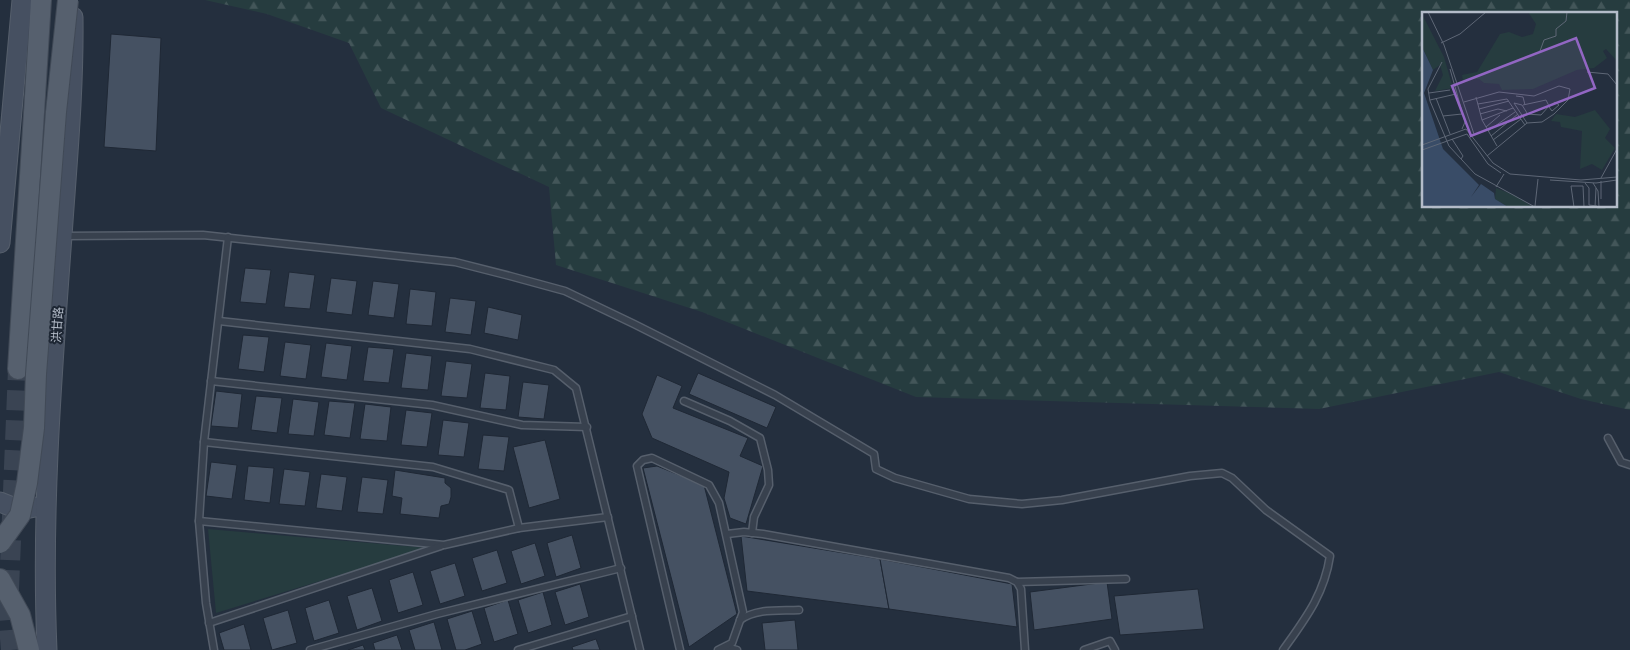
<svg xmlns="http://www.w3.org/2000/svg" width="1630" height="650" font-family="Mulish,'Noto Sans SC',sans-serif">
<defs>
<pattern id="forest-firs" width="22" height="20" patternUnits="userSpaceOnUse" patternTransform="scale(1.25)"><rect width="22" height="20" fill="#263c3f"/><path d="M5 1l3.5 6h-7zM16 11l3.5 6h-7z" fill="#435659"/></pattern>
</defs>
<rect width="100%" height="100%" fill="#242f3e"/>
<path fill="url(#forest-firs)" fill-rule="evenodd" d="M 205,0 L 1630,0 L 1630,410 L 1581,399 L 1499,372 L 1319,409 L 916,397 L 702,312 L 556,265 L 549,187 L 381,108 L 349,43 L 267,14 ZM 1424,14 L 1616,14 L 1616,206 L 1424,206 Z"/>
<path fill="#263c3f" d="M 208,529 L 428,548 L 216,613 Z"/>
<g fill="#455162" stroke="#1f2835">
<path d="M 111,34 L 161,38 L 156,151 L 104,147 Z"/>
<path d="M 245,268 L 271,270 L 266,304 L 240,302 Z"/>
<path d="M 289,272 L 315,275 L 310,309 L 284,307 Z"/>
<path d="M 331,278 L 357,281 L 352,315 L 326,312 Z"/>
<path d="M 373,281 L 399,284 L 394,318 L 368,315 Z"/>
<path d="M 410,289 L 436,292 L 432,326 L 406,324 Z"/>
<path d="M 450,298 L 476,301 L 471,335 L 445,332 Z"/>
<path d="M 488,307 L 522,315 L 518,340 L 484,333 Z"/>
<path d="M 243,335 L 269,337 L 264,372 L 238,369 Z"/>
<path d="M 285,342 L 311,345 L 306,379 L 280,376 Z"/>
<path d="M 326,343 L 352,346 L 347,380 L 321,377 Z"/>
<path d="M 368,347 L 394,349 L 389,383 L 363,381 Z"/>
<path d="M 406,353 L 432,356 L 428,390 L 401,388 Z"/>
<path d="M 446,361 L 472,364 L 467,398 L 441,396 Z"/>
<path d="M 485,373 L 510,376 L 506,410 L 480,408 Z"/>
<path d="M 698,373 L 776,407 L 767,428 L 689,394 Z"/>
<path d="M 657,375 L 682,386 L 673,408 L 748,438 L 740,456 L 763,466 L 746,524 L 730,518 L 724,498 L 729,472 L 652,438 L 642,414 Z"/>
<path d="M 523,382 L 549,385 L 544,419 L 518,417 Z"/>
<path d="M 216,391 L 242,394 L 238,428 L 211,426 Z"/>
<path d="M 256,396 L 282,398 L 277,433 L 251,430 Z"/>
<path d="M 293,399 L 319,402 L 314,436 L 288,434 Z"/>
<path d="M 329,401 L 355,403 L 350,438 L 324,435 Z"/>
<path d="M 365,404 L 391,407 L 387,441 L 360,439 Z"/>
<path d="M 406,410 L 432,413 L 427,447 L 401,445 Z"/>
<path d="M 443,420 L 469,423 L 464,457 L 438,455 Z"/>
<path d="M 483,435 L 509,437 L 504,471 L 478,469 Z"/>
<path d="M 545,440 L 560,499 L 529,508 L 513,447 Z"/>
<path d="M 211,462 L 237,465 L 232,499 L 206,496 Z"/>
<path d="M 248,466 L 274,468 L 270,503 L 244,500 Z"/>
<path d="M 657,466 L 704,485 L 737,614 L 689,647 L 643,468 Z"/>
<path d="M 284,469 L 310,472 L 305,506 L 279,504 Z"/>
<path d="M 395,470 L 445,478 L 445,483 L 451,488 L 451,497 L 449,504 L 441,506 L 439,518 L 400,514 L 402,498 L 392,496 Z"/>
<path d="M 321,474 L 347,477 L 342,511 L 316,508 Z"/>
<path d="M 362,477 L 388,480 L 383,514 L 357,512 Z"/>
<path d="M 572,535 L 581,568 L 556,577 L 547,543 Z"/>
<path d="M 741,536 L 880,559 L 889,609 L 747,591 Z"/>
<path d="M 535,543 L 545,576 L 521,584 L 511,551 Z"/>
<path d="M 497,550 L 507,583 L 482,591 L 472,558 Z"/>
<path d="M 880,559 L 1012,584 L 1017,627 L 889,609 Z"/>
<path d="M 455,563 L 465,596 L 440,604 L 430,571 Z"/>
<path d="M 413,572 L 423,605 L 398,613 L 389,580 Z"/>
<path d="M 1107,582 L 1112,619 L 1034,630 L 1030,592 Z"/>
<path d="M 580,584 L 589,617 L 565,625 L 555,592 Z"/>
<path d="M 372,588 L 382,621 L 357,630 L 347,596 Z"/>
<path d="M 1198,589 L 1204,629 L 1120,635 L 1114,596 Z"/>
<path d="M 543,592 L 552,625 L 528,633 L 518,600 Z"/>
<path d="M 329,600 L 339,633 L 314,641 L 305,608 Z"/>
<path d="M 508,600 L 518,634 L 494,642 L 484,608 Z"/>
<path d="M 288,610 L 297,643 L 272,650 L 263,618 Z"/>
<path d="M 472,611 L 482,644 L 465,650 L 456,650 L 447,619 Z"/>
<path d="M 795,620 L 798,650 L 765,650 L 762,623 Z"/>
<path d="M 434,622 L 442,650 L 415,650 L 409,630 Z"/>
<path d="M 244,624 L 251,650 L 224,650 L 219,633 Z"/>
<path d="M 397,635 L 402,650 L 375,650 L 373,643 Z"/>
<path d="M 596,639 L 600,650 L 573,650 L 572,647 Z"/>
<path d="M 363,645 L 365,650 L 348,650 Z"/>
</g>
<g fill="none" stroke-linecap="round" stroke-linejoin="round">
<path stroke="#3a4453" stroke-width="20" stroke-dasharray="20 10" stroke-linecap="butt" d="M 11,650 L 8,614 L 18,369"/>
<defs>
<g id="service">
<path d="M 63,236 L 203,235 L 455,262 L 510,276 L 565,291 L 634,324 L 775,395 L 874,454 L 876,469 L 895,478 L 969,499 L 1022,504 L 1062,500 L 1190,476 L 1222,473 L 1232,478 L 1266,510 L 1330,556 C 1324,595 1305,619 1283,650"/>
<path d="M 219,321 L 470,349 L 554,370 L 576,388 L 640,650"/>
<path d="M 211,381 L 432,405 L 522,425 L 587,427"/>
<path d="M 684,401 L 730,421 L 760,438 L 768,470 L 769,485 L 754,517 L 752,533"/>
<path d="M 1608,438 L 1621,462 L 1630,465"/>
<path d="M 204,442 L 433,467 L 509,490 L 519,528"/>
<path d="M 199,521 L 444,545 L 519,528 L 608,517"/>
<path d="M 727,534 L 744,532 L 763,534 L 1009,578 L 1017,582 L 1021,589 L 1025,650"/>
<path d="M 1017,582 L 1126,579"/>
<path d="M 740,620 C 757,608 779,611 799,610"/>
<path d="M 209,623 L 441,546"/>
<path d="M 725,647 L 737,650"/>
<path d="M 214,650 L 206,603 L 199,521 L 204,442 L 228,237"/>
<path d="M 310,650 L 437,614 L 621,568"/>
<path d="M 518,650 L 632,616"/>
<path d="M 680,650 L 637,466 L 643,460 L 652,458 L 709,485 L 719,503 L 743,612 L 732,643 L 718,650"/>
<path d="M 1084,650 L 1110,641 L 1115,650"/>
</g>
<g id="secondary">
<path d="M 0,243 L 22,0"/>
<path d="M 0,502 L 20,510 L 35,507"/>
<path d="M 47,650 C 41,512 52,373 62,236 C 67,163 74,90 73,17"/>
</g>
<g id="primary">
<path d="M 18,369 L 41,0"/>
<path d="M 0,579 L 20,615 L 29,650"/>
</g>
</defs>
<use href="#service" stroke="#565f6c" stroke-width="9"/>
<use href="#secondary" stroke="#565f6c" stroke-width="21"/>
<use href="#primary" stroke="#414a57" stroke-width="22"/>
<use href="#service" stroke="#38414e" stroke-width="6"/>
<use href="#secondary" stroke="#465061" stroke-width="19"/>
<use href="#primary" stroke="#56606e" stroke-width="20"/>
<defs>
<path id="primary-bridge" d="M 0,543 L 20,515 L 27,483 L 34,428 L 36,374 L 56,112 L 68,0"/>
</defs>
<use href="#primary-bridge" stroke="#414a57" stroke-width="22" stroke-linecap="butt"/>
<use href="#primary-bridge" stroke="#56606e" stroke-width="20"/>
</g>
<g text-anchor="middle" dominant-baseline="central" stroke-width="4" stroke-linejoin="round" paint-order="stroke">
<g font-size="12" fill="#b4bcc9" stroke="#1d2633">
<text transform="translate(57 325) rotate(-86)">洪甘路</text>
</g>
</g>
<g transform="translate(1422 12)">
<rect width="195" height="195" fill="#242f3e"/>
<path d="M 106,0 L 195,0 L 195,49 L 184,37 L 181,39 L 185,46 L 172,56 L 155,58 L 111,77 L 80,78 L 77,72 L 62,71 L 57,67 L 41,68 L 40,63 L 55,60 L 78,22 L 87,20 L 100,25 L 111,22 L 114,12 Z" fill="#263c3f"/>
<path d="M 0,2 L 22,45 L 31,76 L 13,79 L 21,63 L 18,53 L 11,58 L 0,35 ZM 173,98 L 188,117 L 183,126 L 193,136 L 180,158 L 170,152 L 158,157 L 160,119 L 139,115 L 138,110 L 129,109 L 134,102 L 153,105 ZM 74,176 L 92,183 L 111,195 L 86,195 L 73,187 Z" fill="#263c3f"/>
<path d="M 0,35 L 11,58 L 2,81 L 21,137 L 57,173 L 49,185 L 59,172 L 72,181 L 73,187 L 86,195 L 0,195 Z" fill="#394c67"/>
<path fill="none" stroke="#5e6776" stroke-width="1" d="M 6,0 L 22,33 L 52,122M 19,31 L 38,22 L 64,0M 118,39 L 122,28 L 134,24 L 134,17 L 144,9 L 145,0M 20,50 L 6,77 L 8,89 L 27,134 L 53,162 L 113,195M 28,57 L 43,110 L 40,117M 165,60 L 186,62 L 195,73M 7,81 L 28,78M 94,84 L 101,85 L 103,93M 54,85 L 60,108 L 75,134M 14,86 L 28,122M 8,88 L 34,82M 42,90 L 77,80 L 112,84 L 137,74 L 148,77 L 146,88 L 132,102 L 120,110 L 105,111 L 65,144M 133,90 L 137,93 L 130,99 L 127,95 ZM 92,91 L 100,93 L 105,101 L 101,104M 92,91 L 105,111M 56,92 L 85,87 L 103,113M 101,93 L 124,88 L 127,94 L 119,103 L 104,102M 57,97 L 87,89M 58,102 L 76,97 L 85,99M 21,104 L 40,102M 60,108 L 91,96M 64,115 L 78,103M 66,119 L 93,100M 69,124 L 96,102M 30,127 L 41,144 L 39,147M 71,128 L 99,107M 0,133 L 44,117 L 71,151 L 88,162 L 159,168 L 195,165M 0,138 L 45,122 L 66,152 L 79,161M 179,166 L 195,137M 128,168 L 174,171 L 195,168M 179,169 L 179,187M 163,171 L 167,176 L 167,193 L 175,194M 171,171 L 176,179 L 177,195M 149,174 L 161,174 L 162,195M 149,174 L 152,195M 74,175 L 82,162M 113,194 L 116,167M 173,195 L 174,176"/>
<path fill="#9266c3" fill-opacity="0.15" stroke="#9266c3" stroke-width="2.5" d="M 154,26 L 173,76 L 49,124 L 30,74 Z"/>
<rect width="195" height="195" fill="none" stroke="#b4bcc9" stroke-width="2.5"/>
</g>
</svg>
